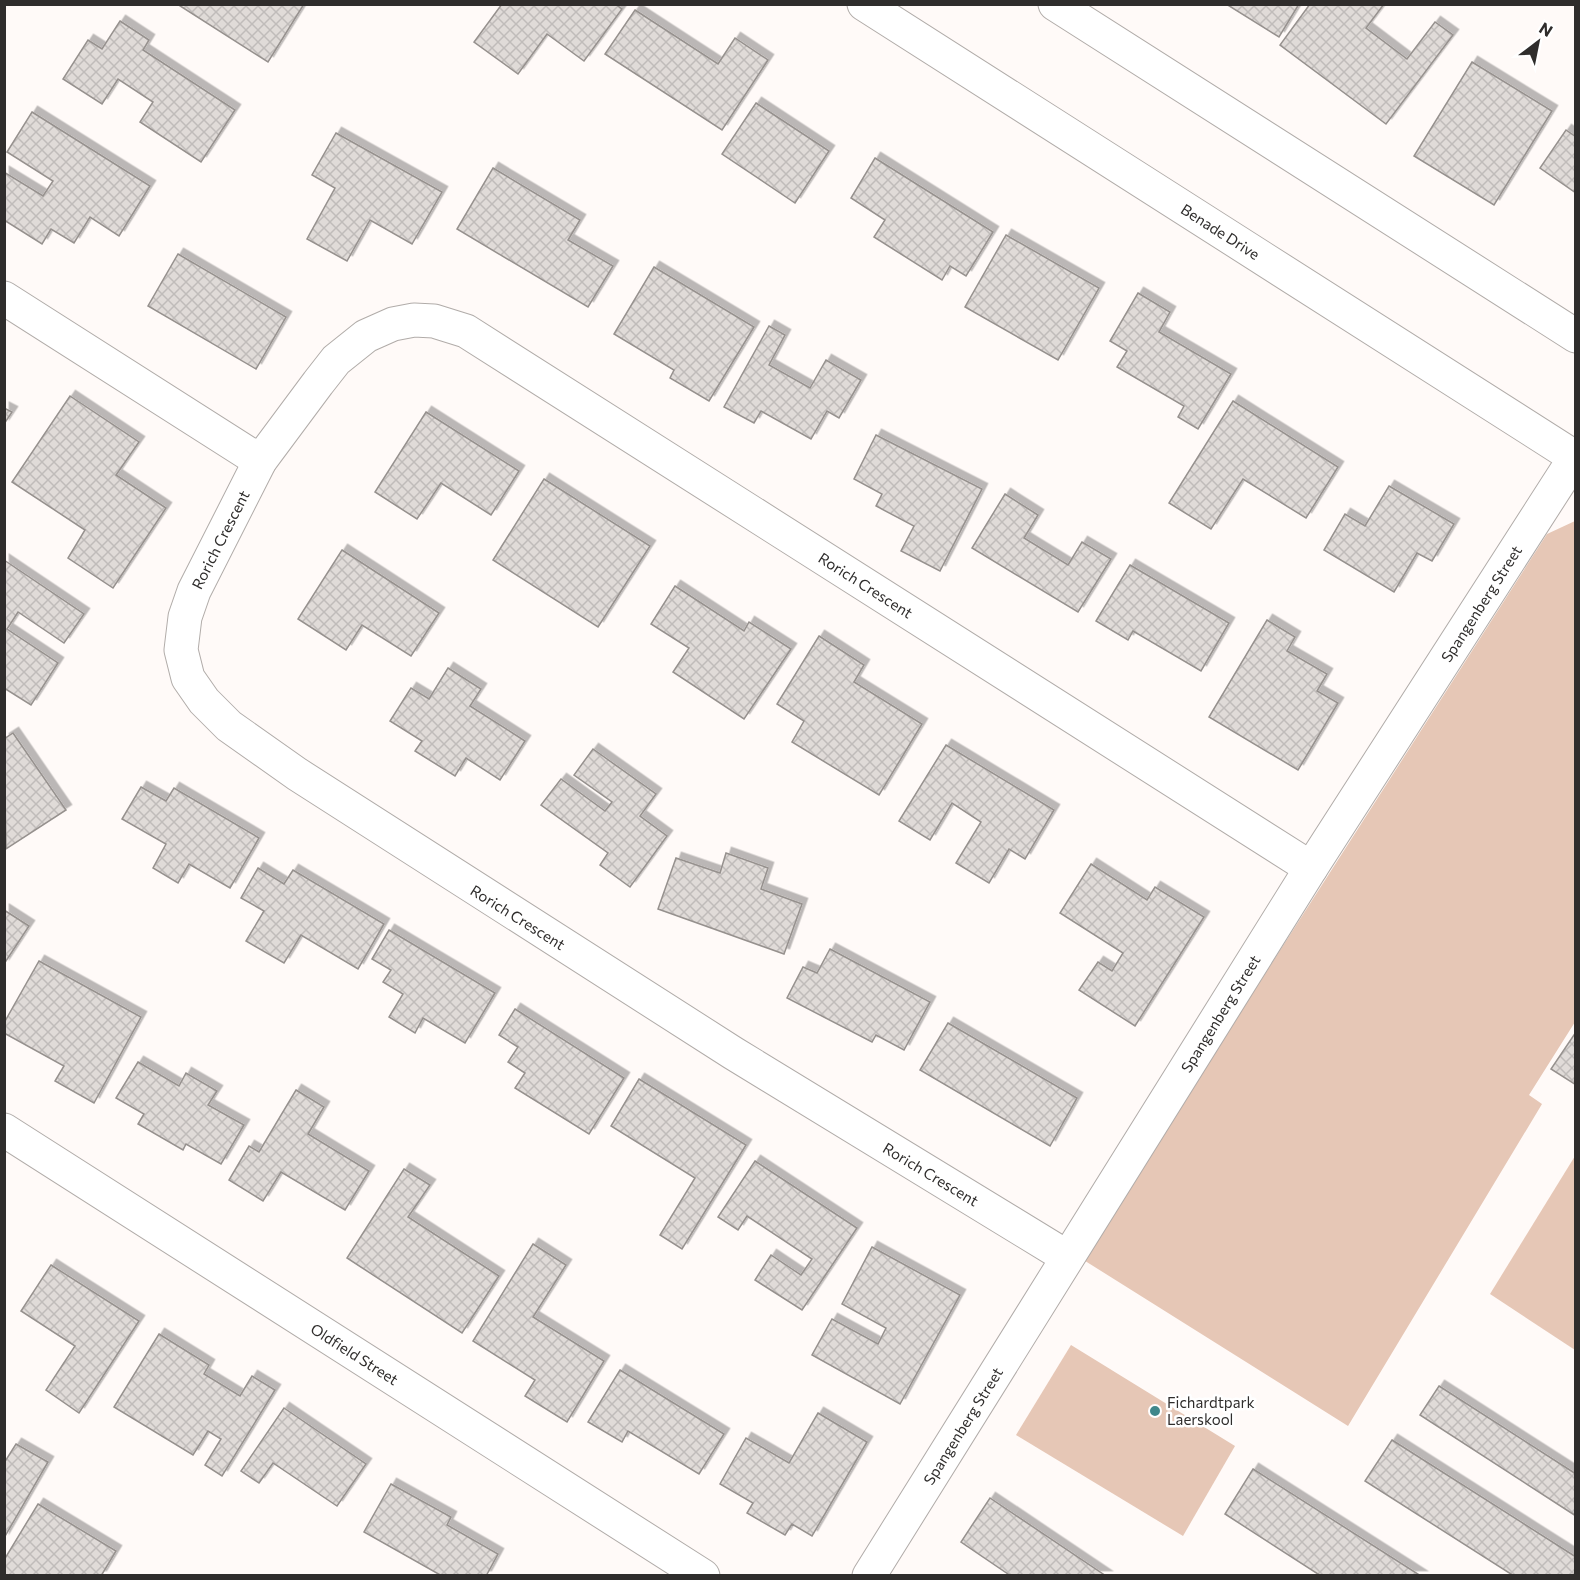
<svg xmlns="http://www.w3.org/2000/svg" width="1580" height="1580" font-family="Commissioner,sans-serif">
<defs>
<pattern id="building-cross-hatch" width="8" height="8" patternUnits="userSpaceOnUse" patternTransform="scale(1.5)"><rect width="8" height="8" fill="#e0dbd8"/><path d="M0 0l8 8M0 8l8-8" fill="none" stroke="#c0bcba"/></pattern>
<filter id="shadow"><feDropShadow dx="5.5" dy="-5.5" stdDeviation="0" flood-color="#0004"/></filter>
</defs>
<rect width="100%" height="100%" fill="#fffaf8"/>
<g fill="#e6c7b6">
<path d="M 1575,521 L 1575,1022 L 1529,1095 L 1542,1104 L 1348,1426 L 1082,1259 L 1547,534 Z"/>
<path d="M 1575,1156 L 1575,1350 L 1490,1294 Z"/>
<path d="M 1071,1345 L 1235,1446 L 1183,1536 L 1016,1435 Z"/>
</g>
<g fill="url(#building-cross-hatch)" stroke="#96918e" stroke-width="1.5" filter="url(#shadow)">
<path d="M 177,4 L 304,4 L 268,62 Z"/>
<path d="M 502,4 L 615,4 L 622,9 L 584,61 L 547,34 L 518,74 L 474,42 Z"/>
<path d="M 1226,4 L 1299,4 L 1279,37 Z"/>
<path d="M 1310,4 L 1384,4 L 1366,28 L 1407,59 L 1435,22 L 1453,35 L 1386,124 L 1280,45 Z"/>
<path d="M 635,10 L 718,64 L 735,38 L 768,60 L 722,130 L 605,54 Z"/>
<path d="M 120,21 L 149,40 L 143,50 L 235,110 L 201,162 L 140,122 L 153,102 L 118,79 L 102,104 L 63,79 L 88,40 L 102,49 Z"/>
<path d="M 1472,62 L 1552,111 L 1494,205 L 1414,156 Z"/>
<path d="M 756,103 L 829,151 L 795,203 L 722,154 Z"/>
<path d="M 32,112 L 150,186 L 119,236 L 90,217 L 74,243 L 51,229 L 42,244 L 4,220 L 4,172 L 43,196 L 53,181 L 7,152 Z"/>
<path d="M 1566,130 L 1576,137 L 1576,193 L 1540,168 Z"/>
<path d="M 336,133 L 442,192 L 412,244 L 370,220 L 347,261 L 307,239 L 335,188 L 312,175 Z"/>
<path d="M 875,158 L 993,232 L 966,276 L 950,266 L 942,280 L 874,237 L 885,220 L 851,198 Z"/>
<path d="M 493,168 L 580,220 L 568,240 L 613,266 L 588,307 L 457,229 Z"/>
<path d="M 1006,235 L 1099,288 L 1058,360 L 965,307 Z"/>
<path d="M 178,254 L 286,317 L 256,369 L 148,306 Z"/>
<path d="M 654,267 L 754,327 L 709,401 L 670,378 L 674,370 L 614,334 Z"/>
<path d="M 1138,293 L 1170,312 L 1159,332 L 1231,374 L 1198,429 L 1178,417 L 1184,406 L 1117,367 L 1127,351 L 1110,341 Z"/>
<path d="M 769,326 L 785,335 L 769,365 L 810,388 L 826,360 L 861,380 L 839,418 L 827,411 L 811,439 L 761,411 L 754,423 L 724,407 Z"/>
<path d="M 70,396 L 139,442 L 116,475 L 166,508 L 113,588 L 68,558 L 85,530 L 12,482 Z"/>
<path d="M 1233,401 L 1338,467 L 1306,518 L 1243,479 L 1211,529 L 1169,503 Z"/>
<path d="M 4,408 L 12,412 L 4,424 Z"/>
<path d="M 426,412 L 519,471 L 491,515 L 441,483 L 417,519 L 375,492 Z"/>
<path d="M 876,435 L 982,489 L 940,571 L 901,551 L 914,526 L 876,506 L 882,494 L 854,479 Z"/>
<path d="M 544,479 L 650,546 L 598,627 L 493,560 Z"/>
<path d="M 1389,486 L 1454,524 L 1432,561 L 1417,553 L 1394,592 L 1324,550 L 1345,514 L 1365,526 Z"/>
<path d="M 1005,494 L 1038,515 L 1024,538 L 1068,565 L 1082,542 L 1111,559 L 1078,612 L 972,548 Z"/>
<path d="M 342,550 L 439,613 L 411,656 L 362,625 L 346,650 L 298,619 Z"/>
<path d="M 4,560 L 84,614 L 64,643 L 18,612 L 7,629 L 58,663 L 31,705 L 4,688 Z"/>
<path d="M 1130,565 L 1229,623 L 1201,671 L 1133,631 L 1128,640 L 1096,621 Z"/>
<path d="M 675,586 L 744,631 L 749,622 L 791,649 L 744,719 L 673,672 L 689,648 L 651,624 Z"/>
<path d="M 1267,620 L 1295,637 L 1287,651 L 1327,674 L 1317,691 L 1338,703 L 1298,770 L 1209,717 Z"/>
<path d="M 819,636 L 864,665 L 854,682 L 922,724 L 879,795 L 792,742 L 804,721 L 777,704 Z"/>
<path d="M 448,668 L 481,689 L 470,706 L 525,741 L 500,780 L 466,758 L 455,776 L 415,751 L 422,741 L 390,721 L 411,688 L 429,699 Z"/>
<path d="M 13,733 L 66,810 L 6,849 L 4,739 Z"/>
<path d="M 946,745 L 1054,810 L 1025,859 L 1009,849 L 989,883 L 956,863 L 981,822 L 952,803 L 930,840 L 899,821 Z"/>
<path d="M 593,749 L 656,794 L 640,816 L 667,836 L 630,887 L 600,865 L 608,853 L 541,805 L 561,779 L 605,811 L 612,802 L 574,775 Z"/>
<path d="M 141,787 L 166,801 L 174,788 L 259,838 L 230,888 L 189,864 L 178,883 L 153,868 L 166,844 L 122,819 Z"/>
<path d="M 726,853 L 768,868 L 761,889 L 802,904 L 784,954 L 658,909 L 676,858 L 720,873 Z"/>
<path d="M 1091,864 L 1147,900 L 1155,887 L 1204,917 L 1135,1026 L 1079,990 L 1098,962 L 1112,971 L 1123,953 L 1060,913 Z"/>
<path d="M 258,868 L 284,884 L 293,870 L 384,924 L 358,969 L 301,935 L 284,963 L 246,941 L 264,911 L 241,898 Z"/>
<path d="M 4,910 L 29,926 L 4,964 Z"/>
<path d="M 389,930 L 495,993 L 465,1043 L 423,1018 L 415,1033 L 389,1017 L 403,994 L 383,982 L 391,970 L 372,959 Z"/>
<path d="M 830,949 L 930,1002 L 904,1050 L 876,1035 L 872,1042 L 787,998 L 803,967 L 817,973 Z"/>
<path d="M 39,961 L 141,1017 L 94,1103 L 55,1081 L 64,1066 L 4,1033 L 4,1023 Z"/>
<path d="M 515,1009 L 624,1078 L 589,1134 L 515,1088 L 525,1073 L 508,1062 L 518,1047 L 499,1035 Z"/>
<path d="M 948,1023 L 1077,1098 L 1050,1146 L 920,1070 Z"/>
<path d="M 1574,1035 L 1576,1037 L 1576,1085 L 1551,1069 Z"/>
<path d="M 138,1062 L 179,1086 L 186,1073 L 217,1091 L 208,1105 L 244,1125 L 221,1164 L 186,1144 L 183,1150 L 138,1124 L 144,1114 L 116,1098 Z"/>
<path d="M 639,1079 L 746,1145 L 682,1249 L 660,1235 L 695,1178 L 611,1126 Z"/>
<path d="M 296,1090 L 324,1107 L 308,1134 L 369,1171 L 345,1210 L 281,1172 L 263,1201 L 229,1180 L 249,1146 L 259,1152 Z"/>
<path d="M 755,1161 L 857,1228 L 802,1310 L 755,1280 L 771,1255 L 801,1275 L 812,1259 L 747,1216 L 738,1230 L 718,1217 Z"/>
<path d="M 404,1169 L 430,1185 L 408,1217 L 499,1276 L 462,1333 L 347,1258 Z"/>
<path d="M 533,1244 L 566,1265 L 533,1317 L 604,1361 L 567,1422 L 525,1396 L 535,1380 L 473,1341 Z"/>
<path d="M 872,1247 L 960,1295 L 900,1404 L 812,1355 L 832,1319 L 878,1344 L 886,1328 L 842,1304 Z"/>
<path d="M 51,1265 L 139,1321 L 79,1413 L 46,1390 L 75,1346 L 21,1311 Z"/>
<path d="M 159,1334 L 209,1365 L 204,1374 L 240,1396 L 252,1376 L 275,1390 L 222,1476 L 205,1465 L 221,1439 L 208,1431 L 193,1455 L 114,1407 Z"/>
<path d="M 620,1370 L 724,1434 L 699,1474 L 628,1431 L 622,1442 L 588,1422 Z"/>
<path d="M 1439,1386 L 1576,1474 L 1576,1516 L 1420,1415 Z"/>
<path d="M 284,1408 L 366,1464 L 337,1506 L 273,1463 L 259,1483 L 241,1471 Z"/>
<path d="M 818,1413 L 867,1442 L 812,1536 L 792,1524 L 785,1535 L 747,1513 L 753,1503 L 720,1484 L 746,1438 L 789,1463 Z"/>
<path d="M 1392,1440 L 1576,1557 L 1576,1576 L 1514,1576 L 1365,1481 Z"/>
<path d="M 16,1444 L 48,1462 L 4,1538 L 4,1463 Z"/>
<path d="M 1253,1469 L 1421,1576 L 1321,1576 L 1225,1514 Z"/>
<path d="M 391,1484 L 451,1517 L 447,1525 L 498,1554 L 486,1576 L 442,1576 L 364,1532 Z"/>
<path d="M 990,1498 L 1106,1576 L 1011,1576 L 961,1542 Z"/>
<path d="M 38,1504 L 116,1551 L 101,1576 L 4,1576 L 4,1560 Z"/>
</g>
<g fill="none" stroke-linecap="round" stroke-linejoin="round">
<defs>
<g id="minor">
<path d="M 4,298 L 260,461"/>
<path id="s1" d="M 4,1130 L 703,1576"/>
<path id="s2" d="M 1067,1257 L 733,1053 L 297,774 L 229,726 L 204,701 L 188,678 L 181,650 L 185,617 L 194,591 L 260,461 L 318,383 L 336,360 L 366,336 L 393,324 L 414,320 L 434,321 L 466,331 L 1311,868"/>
<path id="s3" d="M 869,1576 L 1311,868 L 1576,456"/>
</g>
<g id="tertiary">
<path id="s4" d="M 864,4 L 1576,458"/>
<path d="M 1055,4 L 1576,336"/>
</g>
</defs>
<use href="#minor" stroke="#b1aca9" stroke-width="35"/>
<use href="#tertiary" stroke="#b1aca9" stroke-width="35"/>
<use href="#minor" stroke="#fff" stroke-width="33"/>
<use href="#tertiary" stroke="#fff" stroke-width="33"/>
</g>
<circle fill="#3f878b" stroke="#fff" stroke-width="2" cx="1155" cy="1411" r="6"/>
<g text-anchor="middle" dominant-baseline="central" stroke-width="5" stroke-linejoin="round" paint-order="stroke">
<g font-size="15" fill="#2f2d2c" stroke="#fff">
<text stroke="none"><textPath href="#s4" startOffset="423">Benade Drive</textPath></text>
<text stroke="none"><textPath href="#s2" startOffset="1203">Rorich Crescent</textPath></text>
<text stroke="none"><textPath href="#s2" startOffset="2034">Rorich Crescent</textPath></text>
<text stroke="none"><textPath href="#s3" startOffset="1149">Spangenberg Street</textPath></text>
<text transform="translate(518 917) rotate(32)">Rorich Crescent</text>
<text stroke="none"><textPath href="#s3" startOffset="663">Spangenberg Street</textPath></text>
<text transform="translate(931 1174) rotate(31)">Rorich Crescent</text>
<text stroke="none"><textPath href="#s1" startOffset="416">Oldfield Street</textPath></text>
<text stroke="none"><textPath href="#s3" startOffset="177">Spangenberg Street</textPath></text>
</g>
<g font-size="15" fill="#2f2d2c" stroke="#fff" text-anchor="start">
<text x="1167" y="1402">Fichardtpark<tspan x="1167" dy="17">Laerskool</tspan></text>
</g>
</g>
<rect width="1580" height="1580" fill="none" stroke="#2f2d2c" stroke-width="12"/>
<g transform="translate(1538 42) rotate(32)" stroke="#ffffff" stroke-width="4.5" paint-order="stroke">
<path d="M0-4.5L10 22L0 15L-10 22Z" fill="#2f2d2c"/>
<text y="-9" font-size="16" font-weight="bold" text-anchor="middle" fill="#2f2d2c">N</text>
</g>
</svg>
